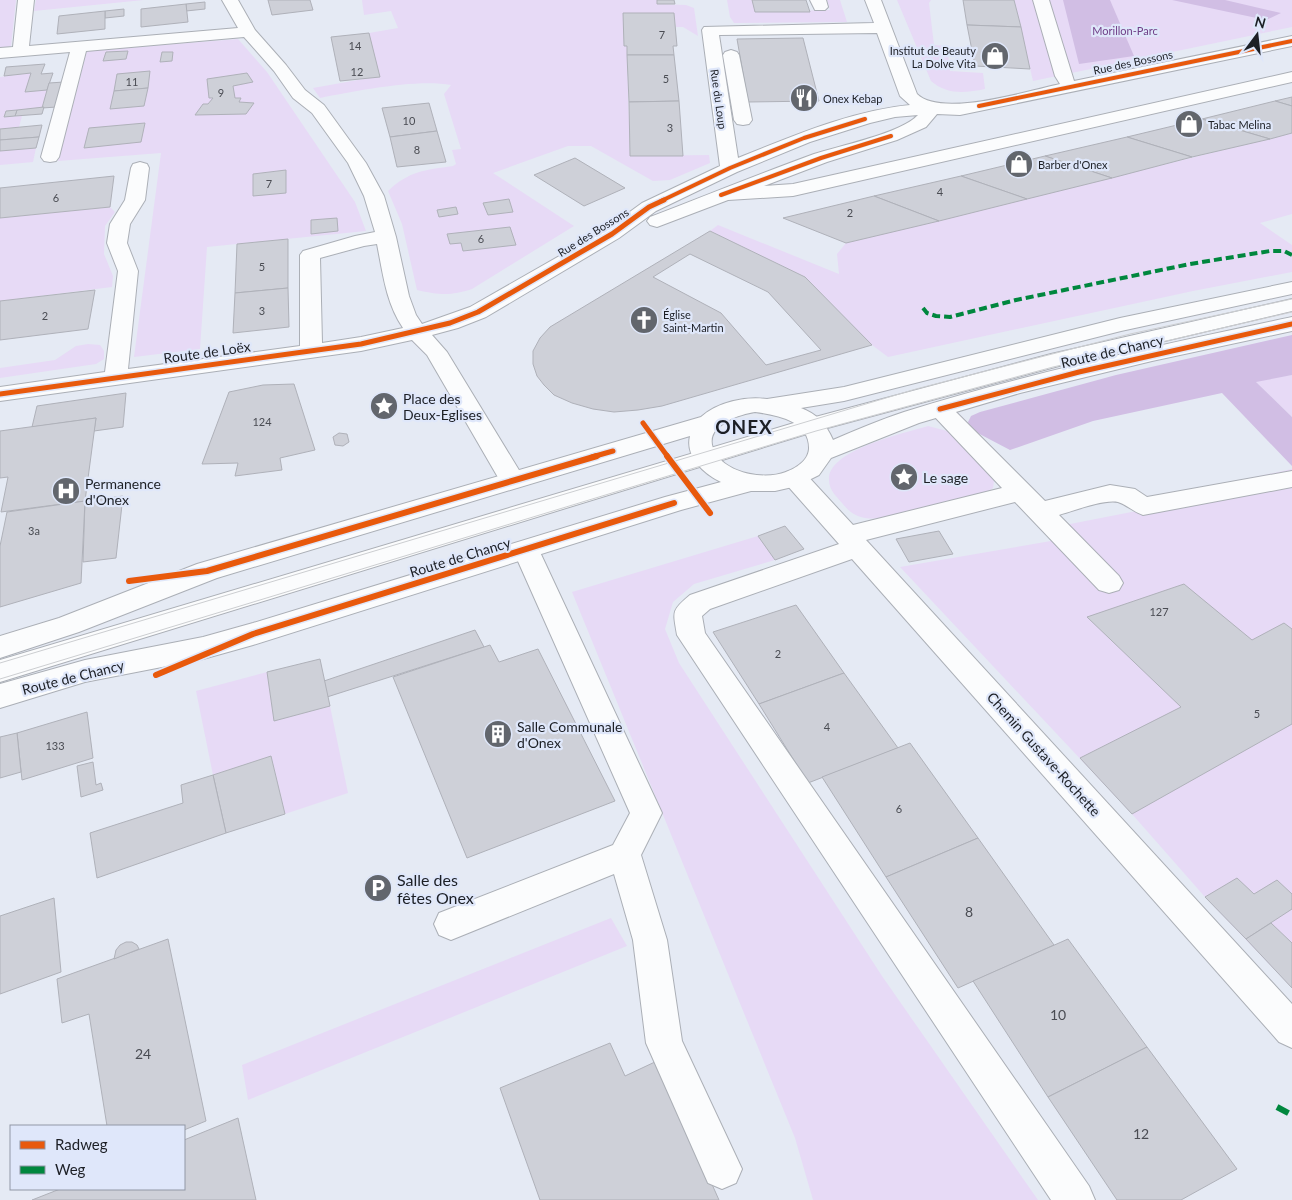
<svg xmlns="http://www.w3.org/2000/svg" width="1292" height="1200" font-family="Lato,sans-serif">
<rect width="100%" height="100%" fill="#e5eaf4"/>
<g fill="#e7daf6">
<path d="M 0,0 L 16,0 L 11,46 L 0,49 Z"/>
<path d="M 36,0 L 144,0 L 34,11 Z"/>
<path d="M 362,0 L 657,0 L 658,4 L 686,5 L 694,8 L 698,36 L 683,27 L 676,27 L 674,13 L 623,14 L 624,46 L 627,46 L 627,55 L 630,156 L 709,155 L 710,163 L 670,180 L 653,181 L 591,146 L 568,146 L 493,173 L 574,226 L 472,289 C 451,296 439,295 417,290 L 402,224 L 388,191 C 409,171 425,170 453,166 L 456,164 L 452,150 L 461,149 L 444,94 L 451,85 C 415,79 357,91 320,98 L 313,88 L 380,76 L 369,33 L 398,28 L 391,11 L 364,15 Z"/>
<path d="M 727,0 L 752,0 L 756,12 L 830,10 L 827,0 L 840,0 L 847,22 L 734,23 L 730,17 Z"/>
<path d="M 897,0 L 931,0 L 929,3 L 934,45 L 947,46 L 950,71 L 983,73 L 985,89 C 965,93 947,95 931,81 Z"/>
<path d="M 1014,0 L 1292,0 L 1292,27 L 1033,81 Z"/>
<path d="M 238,39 L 267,72 L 355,202 L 366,231 L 207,247 L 200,349 L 134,357 L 161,153 L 58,161 L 87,51 Z"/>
<path d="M 31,73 L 26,92 L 47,90 L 42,108 L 6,111 L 4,117 L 22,116 L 19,127 L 0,129 L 0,77 Z"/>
<path d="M 1292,133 L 1292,214 L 1260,223 L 1292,245 L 1292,272 L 1193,291 L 888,357 L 872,345 L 805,277 L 710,231 L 718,225 L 839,274 L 837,254 L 846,243 Z"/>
<path d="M 36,148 L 33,162 L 0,165 L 0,151 Z"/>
<path d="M 110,207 L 115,212 L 105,226 L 104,254 L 113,276 L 112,287 L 0,301 L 0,218 Z"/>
<path d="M 88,344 L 100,345 L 104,351 L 104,359 L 96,364 L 0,378 L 0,368 L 55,360 L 76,346 Z"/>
<path d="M 1292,375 L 1292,417 L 1255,381 Z"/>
<path d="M 928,426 L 951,432 L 994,481 L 993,488 L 986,493 L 882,518 C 864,520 853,517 842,503 C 836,496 829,490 829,480 C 827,450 905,433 928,426 Z"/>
<path d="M 1292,469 L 1292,988 L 1205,897 L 1132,814 L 900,567 L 1074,537 L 1065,525 L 1157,507 L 1146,500 Z"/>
<path d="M 758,536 L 775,560 L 694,584 L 673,602 L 665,629 L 679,663 L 882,976 L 1038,1200 L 813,1200 L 795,1138 L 572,592 Z"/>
<path d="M 267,672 L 274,721 L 330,706 L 348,793 L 285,814 L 271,756 L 213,775 L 196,691 Z"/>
<path d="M 611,918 L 627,946 L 248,1100 L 242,1065 Z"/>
</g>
<g fill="#d1bee4">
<path d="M 1063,0 L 1110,0 L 1134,56 L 1079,64 Z"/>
<path d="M 1172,0 L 1225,0 L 1281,13 L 1266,20 Z"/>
<path d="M 1292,335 L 1292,375 L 1256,382 L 1292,417 L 1292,466 L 1222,393 L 1093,421 L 1010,450 L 970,429 L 968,422 L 971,416 L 980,412 L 1116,375 Z"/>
</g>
<g fill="#ced0d8" stroke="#afb1b9" fill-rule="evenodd">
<path d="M 268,0 L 310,0 L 313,10 L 272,15 Z"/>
<path d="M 657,0 L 674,0 L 675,4 L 657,4 Z"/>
<path d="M 752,0 L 806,0 L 810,12 L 755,12 Z"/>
<path d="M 963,0 L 1014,0 L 1021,27 L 967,25 Z"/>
<path d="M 205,2 L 205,9 L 186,11 L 186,4 Z"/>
<path d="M 186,4 L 188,22 L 141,27 L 141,9 Z"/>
<path d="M 124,9 L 124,16 L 105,18 L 105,11 Z"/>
<path d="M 105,11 L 105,29 L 57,34 L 59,16 Z"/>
<path d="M 623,13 L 674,13 L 677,46 L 673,46 L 674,55 L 627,55 L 627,46 L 624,46 Z"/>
<path d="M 967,25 L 1021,27 L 1030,69 L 975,66 Z"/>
<path d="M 369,33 L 380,77 L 340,81 L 331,37 Z"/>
<path d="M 803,38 L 819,101 L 748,102 L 737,39 Z"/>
<path d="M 128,51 L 126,59 L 103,61 L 106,52 Z"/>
<path d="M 162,52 L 173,52 L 172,61 L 160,62 Z"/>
<path d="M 627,55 L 674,55 L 679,101 L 629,102 Z"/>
<path d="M 45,64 L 41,74 L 53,73 L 47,90 L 25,92 L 31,73 L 4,76 L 6,67 Z"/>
<path d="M 150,71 L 148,88 L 114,91 L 117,74 Z"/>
<path d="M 247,73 L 253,82 L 233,86 L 235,98 L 241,98 L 239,102 L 254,103 L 246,114 L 195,115 L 203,104 L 208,104 L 213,98 L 209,98 L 207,79 Z"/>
<path d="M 64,82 L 57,107 L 42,108 L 49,83 Z"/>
<path d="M 148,88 L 144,106 L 110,109 L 114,91 Z"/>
<path d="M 1292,97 L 1292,106 L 1275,101 Z"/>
<path d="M 679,101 L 683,156 L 630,156 L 629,102 Z"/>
<path d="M 1275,101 L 1292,106 L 1292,133 L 1270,139 L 1202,119 Z"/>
<path d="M 429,103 L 437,131 L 390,137 L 382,108 Z"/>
<path d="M 44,107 L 42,114 L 15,116 L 17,110 Z"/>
<path d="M 17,110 L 15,116 L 4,117 L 6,111 Z"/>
<path d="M 1202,119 L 1270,139 L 1192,157 L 1127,137 Z"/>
<path d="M 145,123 L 141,142 L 84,148 L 89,128 Z"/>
<path d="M 42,125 L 39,137 L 0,140 L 0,129 Z"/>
<path d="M 437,131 L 446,162 L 397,167 L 390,137 Z"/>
<path d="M 39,137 L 36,148 L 0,151 L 0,140 Z"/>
<path d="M 1127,137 L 1192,157 L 1112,178 L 1045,156 Z"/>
<path d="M 1045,156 L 1112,178 L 1027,199 L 961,176 Z"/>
<path d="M 575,158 L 625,188 L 584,206 L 534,175 Z"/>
<path d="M 286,170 L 286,193 L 253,196 L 253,174 Z"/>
<path d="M 114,176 L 110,207 L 0,218 L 0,188 Z"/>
<path d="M 961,176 L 1027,199 L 939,221 L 874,196 Z"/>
<path d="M 874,196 L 939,221 L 846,243 L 783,218 Z"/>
<path d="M 509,199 L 513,212 L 488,215 L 483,203 Z"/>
<path d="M 456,207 L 458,214 L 439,217 L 437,210 Z"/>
<path d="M 337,218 L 338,231 L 311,234 L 311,220 Z"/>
<path d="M 510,227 L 516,245 L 463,251 L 461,243 L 450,244 L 447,234 Z"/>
<path d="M 710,231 L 805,277 L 872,345 L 662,406 L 638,410 L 614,412 L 593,409 L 572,403 L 554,395 L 544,385 L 537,376 L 533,364 L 533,351 L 540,338 L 550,327 ZM 690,254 L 768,292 L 821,350 L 766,365 L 721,313 L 653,277 Z"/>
<path d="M 288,239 L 288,288 L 235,293 L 237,244 Z"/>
<path d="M 288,288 L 289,327 L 233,333 L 235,293 Z"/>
<path d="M 95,290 L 88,329 L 0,340 L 0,301 Z"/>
<path d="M 294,384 L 315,450 L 280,458 L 282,470 L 235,476 L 238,463 L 202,464 L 229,392 L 263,385 Z"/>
<path d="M 126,393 L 123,427 L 94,431 L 96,418 L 32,427 L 37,406 Z"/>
<path d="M 96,418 L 85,501 L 1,512 L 8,477 L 0,478 L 0,431 Z"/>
<path d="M 339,433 L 347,434 L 349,442 L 343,446 L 335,445 L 333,437 Z"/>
<path d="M 123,496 L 116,558 L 83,562 L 85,501 Z"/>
<path d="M 85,501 L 81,583 L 0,607 L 0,546 L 7,512 Z"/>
<path d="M 785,526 L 804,549 L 775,560 L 758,536 Z"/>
<path d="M 939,531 L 953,554 L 909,562 L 896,539 Z"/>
<path d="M 1184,584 L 1252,640 L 1284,623 L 1292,629 L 1292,724 L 1132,814 L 1080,758 L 1181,707 L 1087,617 Z"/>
<path d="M 796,605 L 844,673 L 759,704 L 713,632 Z"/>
<path d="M 475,630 L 484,647 L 327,697 L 324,681 Z"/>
<path d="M 490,645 L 499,662 L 538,649 L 615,801 L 467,858 L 393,677 Z"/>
<path d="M 320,659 L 330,706 L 274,721 L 267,672 Z"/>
<path d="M 844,673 L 898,748 L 808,783 L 759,704 Z"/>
<path d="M 87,712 L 93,758 L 22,780 L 17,733 Z"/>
<path d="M 17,733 L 21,772 L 0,778 L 0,737 Z"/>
<path d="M 910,743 L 978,838 L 886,877 L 822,777 Z"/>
<path d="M 271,756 L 285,814 L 226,833 L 213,775 Z"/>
<path d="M 93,762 L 96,785 L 101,783 L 103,790 L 81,797 L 77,766 Z"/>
<path d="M 213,775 L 226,833 L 97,878 L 90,833 L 183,803 L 181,785 Z"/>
<path d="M 978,838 L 1054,945 L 958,988 L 886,877 Z"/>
<path d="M 1237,878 L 1254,894 L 1277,880 L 1292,894 L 1292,909 L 1246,939 L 1205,897 Z"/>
<path d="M 54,898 L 61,972 L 0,994 L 0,916 Z"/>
<path d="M 1271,923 L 1292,943 L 1292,988 L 1246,939 Z"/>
<path d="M 168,939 L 206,1121 L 184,1130 L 184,1126 L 107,1126 L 89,1014 L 62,1023 L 57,979 Z"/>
<path d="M 1068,939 L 1147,1047 L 1048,1097 L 973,981 Z"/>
<path d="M 126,942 L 132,942 L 137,945 L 139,949 L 114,959 L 116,950 L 120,945 Z"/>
<path d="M 610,1043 L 625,1076 L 657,1061 L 719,1200 L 540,1200 L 500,1088 Z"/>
<path d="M 1147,1047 L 1237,1169 L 1181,1200 L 1117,1200 L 1048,1097 Z"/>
<path d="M 238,1118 L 256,1200 L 32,1200 L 60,1189 L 184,1189 L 184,1140 Z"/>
</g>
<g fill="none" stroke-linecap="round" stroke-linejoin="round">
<defs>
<g id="minor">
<path d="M 18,0 L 34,0 L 29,46 L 238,28 L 222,0 L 238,0 L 255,30 L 286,65 L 305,90 L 324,105 L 366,163 L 384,196 L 396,237 L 409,296 L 416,315 L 422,324 L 470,307 L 605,230 L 642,203 L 720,166 L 702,30 L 704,27 L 874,23 L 865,0 L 881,0 L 917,94 C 941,118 1028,91 1060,84 L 1055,76 L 1033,0 L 1049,0 L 1074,81 L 1292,36 L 1292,46 L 960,115 L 937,114 L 926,127 L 897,140 L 827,162 L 764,186 L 793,184 L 1292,72 L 1292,82 L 793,196 L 728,200 L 657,227 L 650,225 L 647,221 L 650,217 C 705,196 759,174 814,154 C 839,146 902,133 918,115 L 895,117 L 870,123 L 810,142 L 737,172 L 656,211 L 619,238 L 486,317 L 458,328 L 432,335 L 447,352 L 525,480 L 521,486 L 512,488 L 503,486 L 427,355 L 412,340 L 361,351 L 0,401 L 0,387 L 105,372 L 118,271 L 107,243 L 110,224 L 125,200 L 131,168 L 133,164 L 140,162 L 147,164 L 149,168 L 145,200 L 130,224 L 127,243 L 138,271 L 128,369 L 300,346 L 300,255 L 303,251 L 355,236 L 375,232 L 364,196 L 348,163 L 312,113 L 293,98 L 274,71 L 244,37 L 86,51 L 59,157 L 56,161 L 50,162 L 44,161 L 41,157 L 70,52 L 0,58 L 0,48 L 13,47 ZM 877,33 L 900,96 L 910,105 C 850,111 793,136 738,158 L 719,35 ZM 377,244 C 383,274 386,303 403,328 L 361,337 L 322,343 L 320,258 L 364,246 Z"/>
<path d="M 810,0 L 826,0 L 828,7 L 825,10 L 815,10 Z"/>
<path d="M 731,50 L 737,52 L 739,55 L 752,120 L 749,124 L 743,125 L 737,124 L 734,120 L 723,55 L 725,52 Z"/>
<path d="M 1292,299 L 1292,311 L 1059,366 L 820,430 L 0,682 L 0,660 L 804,420 L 1051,354 Z"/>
<path d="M 940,402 L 948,404 L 1045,501 L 1110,485 L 1135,489 L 1147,497 L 1292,471 L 1292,487 L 1143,515 C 1134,512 1127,505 1118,502 C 1104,499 1073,511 1059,515 L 1119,576 L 1123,583 L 1119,590 L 1109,593 L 1099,590 L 1015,502 L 866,540 L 1292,1004 L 1292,1048 L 1279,1042 L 852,559 L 710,609 L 702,616 L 705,633 L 1089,1186 L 1095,1200 L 1051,1200 L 677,635 C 673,611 671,611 690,595 L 839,544 L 786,484 L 783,478 L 786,472 L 795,470 L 804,472 L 853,525 L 1002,488 L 932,414 L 928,409 L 932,404 Z"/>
<path d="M 526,541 L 535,543 L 539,550 L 662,813 L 641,855 L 667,940 L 682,1041 L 742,1169 L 736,1183 L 722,1189 L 708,1183 L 646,1043 L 633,940 L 614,874 L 451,940 L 439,935 L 434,924 L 439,913 L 613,845 L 630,813 L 513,550 L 517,543 Z"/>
</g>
<path id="major" d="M 1292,282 L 1292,294 L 1121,331 L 844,401 L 801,408 C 817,414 826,424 833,440 C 856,430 880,420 904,412 C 1031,372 1162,345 1292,317 L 1292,331 L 1152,361 L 1020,393 L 919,423 L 831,458 L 819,475 L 797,486 L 775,491 L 751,491 L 681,510 L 253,645 L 203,659 L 85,682 L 0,708 L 0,684 L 85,660 L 203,637 L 253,623 L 665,497 L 721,482 C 704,474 685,457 690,436 L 217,578 L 79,632 L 0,658 L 0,636 L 59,618 L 197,564 L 701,417 C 718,402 745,396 767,399 L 844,387 L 1120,318 ZM 755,412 C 777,415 810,421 809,449 C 808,461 796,468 786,472 C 765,480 729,474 716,454 C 699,428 736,415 755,412 Z"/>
</defs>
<use href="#minor" stroke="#abafb6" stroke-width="2"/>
<use href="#major" stroke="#abafb6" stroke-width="2"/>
<use href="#minor" fill="#fbfcfd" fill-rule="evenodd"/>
<use href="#major" fill="#fbfcfd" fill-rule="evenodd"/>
<g stroke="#ccced1" stroke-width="1">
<path d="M 0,663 L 916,389 L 1130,334 L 1292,299"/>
<path d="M 0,679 L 816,431 L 1053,367 L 1292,312"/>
</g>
<path stroke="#00873e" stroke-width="4" stroke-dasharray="8 4" stroke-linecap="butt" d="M 923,308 L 927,313 L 936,316 L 950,317 L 1016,300 L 1190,264 L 1270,251 L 1284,251 L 1292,255"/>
<path stroke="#00873e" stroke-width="6" stroke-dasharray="13 6" stroke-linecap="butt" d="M 1277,1107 L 1292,1115"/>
<defs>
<g id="cycleway-far2">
<path d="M 979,106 L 1292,41"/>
<path d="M 721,195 L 821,158 L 891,136"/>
<path d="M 661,201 L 730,168 L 804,138 L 865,119"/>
</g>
<g id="cycleway-far1">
<path d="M 0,394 L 361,344 L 450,323 L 478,312 L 612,234 L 649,207 L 664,200"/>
<path d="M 940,409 L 1079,372 L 1292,324"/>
<path d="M 643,423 L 668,457"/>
<path d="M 592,457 L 613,451"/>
</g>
<g id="cycleway">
<path d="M 667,456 L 710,513"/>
<path d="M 129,581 L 207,571 L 597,456"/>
<path d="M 156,675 L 253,634 L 674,503"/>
</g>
</defs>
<use href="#cycleway-far2" stroke="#dfe7fa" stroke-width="5.5"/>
<use href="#cycleway-far1" stroke="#dfe7fa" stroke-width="8"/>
<use href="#cycleway" stroke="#dfe7fa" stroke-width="9"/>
<use href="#cycleway-far2" stroke="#e8590c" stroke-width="4"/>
<use href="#cycleway-far1" stroke="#e8590c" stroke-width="5"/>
<use href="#cycleway" stroke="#e8590c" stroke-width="6"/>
</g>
<defs>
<symbol id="shop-disc" viewBox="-11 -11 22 22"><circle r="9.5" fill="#62666d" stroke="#dfe7fa"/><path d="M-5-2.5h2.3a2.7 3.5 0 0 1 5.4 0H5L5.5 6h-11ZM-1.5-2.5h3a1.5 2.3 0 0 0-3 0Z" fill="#fff"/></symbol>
<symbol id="restaurant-disc" viewBox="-11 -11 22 22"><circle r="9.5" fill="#62666d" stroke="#dfe7fa"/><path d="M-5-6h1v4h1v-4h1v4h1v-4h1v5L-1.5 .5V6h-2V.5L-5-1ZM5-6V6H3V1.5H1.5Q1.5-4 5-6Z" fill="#fff"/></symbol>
<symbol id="church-disc" viewBox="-11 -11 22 22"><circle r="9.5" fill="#62666d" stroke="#dfe7fa"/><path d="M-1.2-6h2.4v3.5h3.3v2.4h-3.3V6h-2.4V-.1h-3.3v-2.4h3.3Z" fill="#fff"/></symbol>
<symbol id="sight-disc" viewBox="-11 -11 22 22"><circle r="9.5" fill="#62666d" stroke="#dfe7fa"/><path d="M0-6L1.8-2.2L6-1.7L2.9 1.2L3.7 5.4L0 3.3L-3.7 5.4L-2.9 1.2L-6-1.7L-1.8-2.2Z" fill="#fff"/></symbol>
<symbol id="hospital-disc" viewBox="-11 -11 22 22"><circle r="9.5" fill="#62666d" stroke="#dfe7fa"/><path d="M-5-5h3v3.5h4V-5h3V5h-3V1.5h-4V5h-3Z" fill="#fff"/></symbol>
<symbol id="building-disc" viewBox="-11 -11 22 22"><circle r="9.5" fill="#62666d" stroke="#dfe7fa"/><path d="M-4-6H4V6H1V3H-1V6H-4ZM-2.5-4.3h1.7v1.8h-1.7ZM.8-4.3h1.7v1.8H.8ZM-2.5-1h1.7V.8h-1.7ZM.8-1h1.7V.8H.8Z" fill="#fff"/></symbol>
<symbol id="parking-disc" viewBox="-11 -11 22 22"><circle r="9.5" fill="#62666d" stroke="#dfe7fa"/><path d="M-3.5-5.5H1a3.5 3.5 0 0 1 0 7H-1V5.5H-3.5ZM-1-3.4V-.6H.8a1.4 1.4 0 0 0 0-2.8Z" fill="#fff"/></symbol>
</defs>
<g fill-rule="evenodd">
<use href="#shop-disc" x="979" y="40" width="32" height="32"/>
<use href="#restaurant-disc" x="788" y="82" width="32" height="32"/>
<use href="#shop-disc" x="1173" y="108" width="32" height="32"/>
<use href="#shop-disc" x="1003" y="148" width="32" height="32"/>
<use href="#church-disc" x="628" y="304" width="32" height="32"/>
<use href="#sight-disc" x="368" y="390" width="32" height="32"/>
<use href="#sight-disc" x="888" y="461" width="32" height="32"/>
<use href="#hospital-disc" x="50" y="475" width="32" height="32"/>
<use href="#building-disc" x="482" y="718" width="32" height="32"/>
<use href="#parking-disc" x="362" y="872" width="32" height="32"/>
</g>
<g text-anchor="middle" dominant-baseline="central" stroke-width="4.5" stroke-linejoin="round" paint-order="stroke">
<g font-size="11" fill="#6f3e87" stroke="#dfe7fa">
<text x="1125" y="30">Morillon-Parc</text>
</g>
<g font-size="11" fill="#4a4c53">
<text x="662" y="34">7</text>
<text x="355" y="45">14</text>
<text x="357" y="71">12</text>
<text x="666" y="78">5</text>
<text x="132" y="81">11</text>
<text x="221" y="92">9</text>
<text x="409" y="120">10</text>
<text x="670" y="127">3</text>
<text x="417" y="149">8</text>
<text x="269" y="183">7</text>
<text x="940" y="191">4</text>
<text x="56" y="197">6</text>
<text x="850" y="212">2</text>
<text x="481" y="238">6</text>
<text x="262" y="266">5</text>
<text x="262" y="310">3</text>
<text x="45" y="315">2</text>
<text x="262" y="421">124</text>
<text x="34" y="530">3a</text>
<text x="1159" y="611">127</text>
<text x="778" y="653">2</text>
<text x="1257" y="713">5</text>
<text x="827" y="726">4</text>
<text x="55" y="745">133</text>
<text x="899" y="808">6</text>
</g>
<g font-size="11" fill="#1c1f25" stroke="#dfe7fa" text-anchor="start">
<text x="976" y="50" text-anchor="end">Institut de Beauty<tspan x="976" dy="13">La Dolve Vita</tspan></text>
<text x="823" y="98">Onex Kebap</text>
<text x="1208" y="124">Tabac Melina</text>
<text x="1038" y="164">Barber d'Onex</text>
<text x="663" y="314">Église<tspan x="663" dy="13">Saint-Martin</tspan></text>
</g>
<g font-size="11" fill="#1c1f25" stroke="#dfe7fa">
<text transform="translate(1133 62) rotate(-12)">Rue des Bossons</text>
<text transform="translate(719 99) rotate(82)">Rue du Loup</text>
<text transform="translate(593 232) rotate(-32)">Rue des Bossons</text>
</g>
<g font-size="14" fill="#1c1f25" stroke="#dfe7fa">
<text transform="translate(1112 351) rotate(-13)">Route de Chancy</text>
<text transform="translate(207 352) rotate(-8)">Route de Loëx</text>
<text transform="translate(460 557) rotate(-17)">Route de Chancy</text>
<text transform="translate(73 677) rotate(-14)">Route de Chancy</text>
<text transform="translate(1044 754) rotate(48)">Chemin Gustave-Rochette</text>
</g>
<g font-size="14" fill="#1c1f25" stroke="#dfe7fa" text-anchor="start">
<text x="403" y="398">Place des<tspan x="403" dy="16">Deux-Eglises</tspan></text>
<text x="923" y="477">Le sage</text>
<text x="85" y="483">Permanence<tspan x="85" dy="16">d'Onex</tspan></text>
<text x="517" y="726">Salle Communale<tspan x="517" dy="16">d'Onex</tspan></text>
</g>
<g font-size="14" fill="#4a4c53">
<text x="969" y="911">8</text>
<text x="1058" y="1014">10</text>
<text x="143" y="1053">24</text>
<text x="1141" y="1133">12</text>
</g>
<g font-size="16" fill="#1c1f25" stroke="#dfe7fa" text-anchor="start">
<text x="397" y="879">Salle des<tspan x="397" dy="18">fêtes Onex</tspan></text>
</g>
<g font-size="19" font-weight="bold" letter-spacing="1" fill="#1c1f25" stroke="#dfe7fa">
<text x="744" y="426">ONEX</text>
</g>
</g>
<rect x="10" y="1125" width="175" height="65" fill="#dfe7fa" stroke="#9197a5"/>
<rect x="20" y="1141" width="25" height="8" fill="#e8590c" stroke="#9197a5"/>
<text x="55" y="1150" font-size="15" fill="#1c1f25">Radweg</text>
<rect x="20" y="1166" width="25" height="8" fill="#00873e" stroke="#9197a5"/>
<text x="55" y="1175" font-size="15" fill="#1c1f25">Weg</text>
<g transform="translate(1257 35) rotate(15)" stroke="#dfe7fa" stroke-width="4" paint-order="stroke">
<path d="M0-4L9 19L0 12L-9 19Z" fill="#1c1f25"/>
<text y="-8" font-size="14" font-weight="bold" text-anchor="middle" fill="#1c1f25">N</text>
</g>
</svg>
